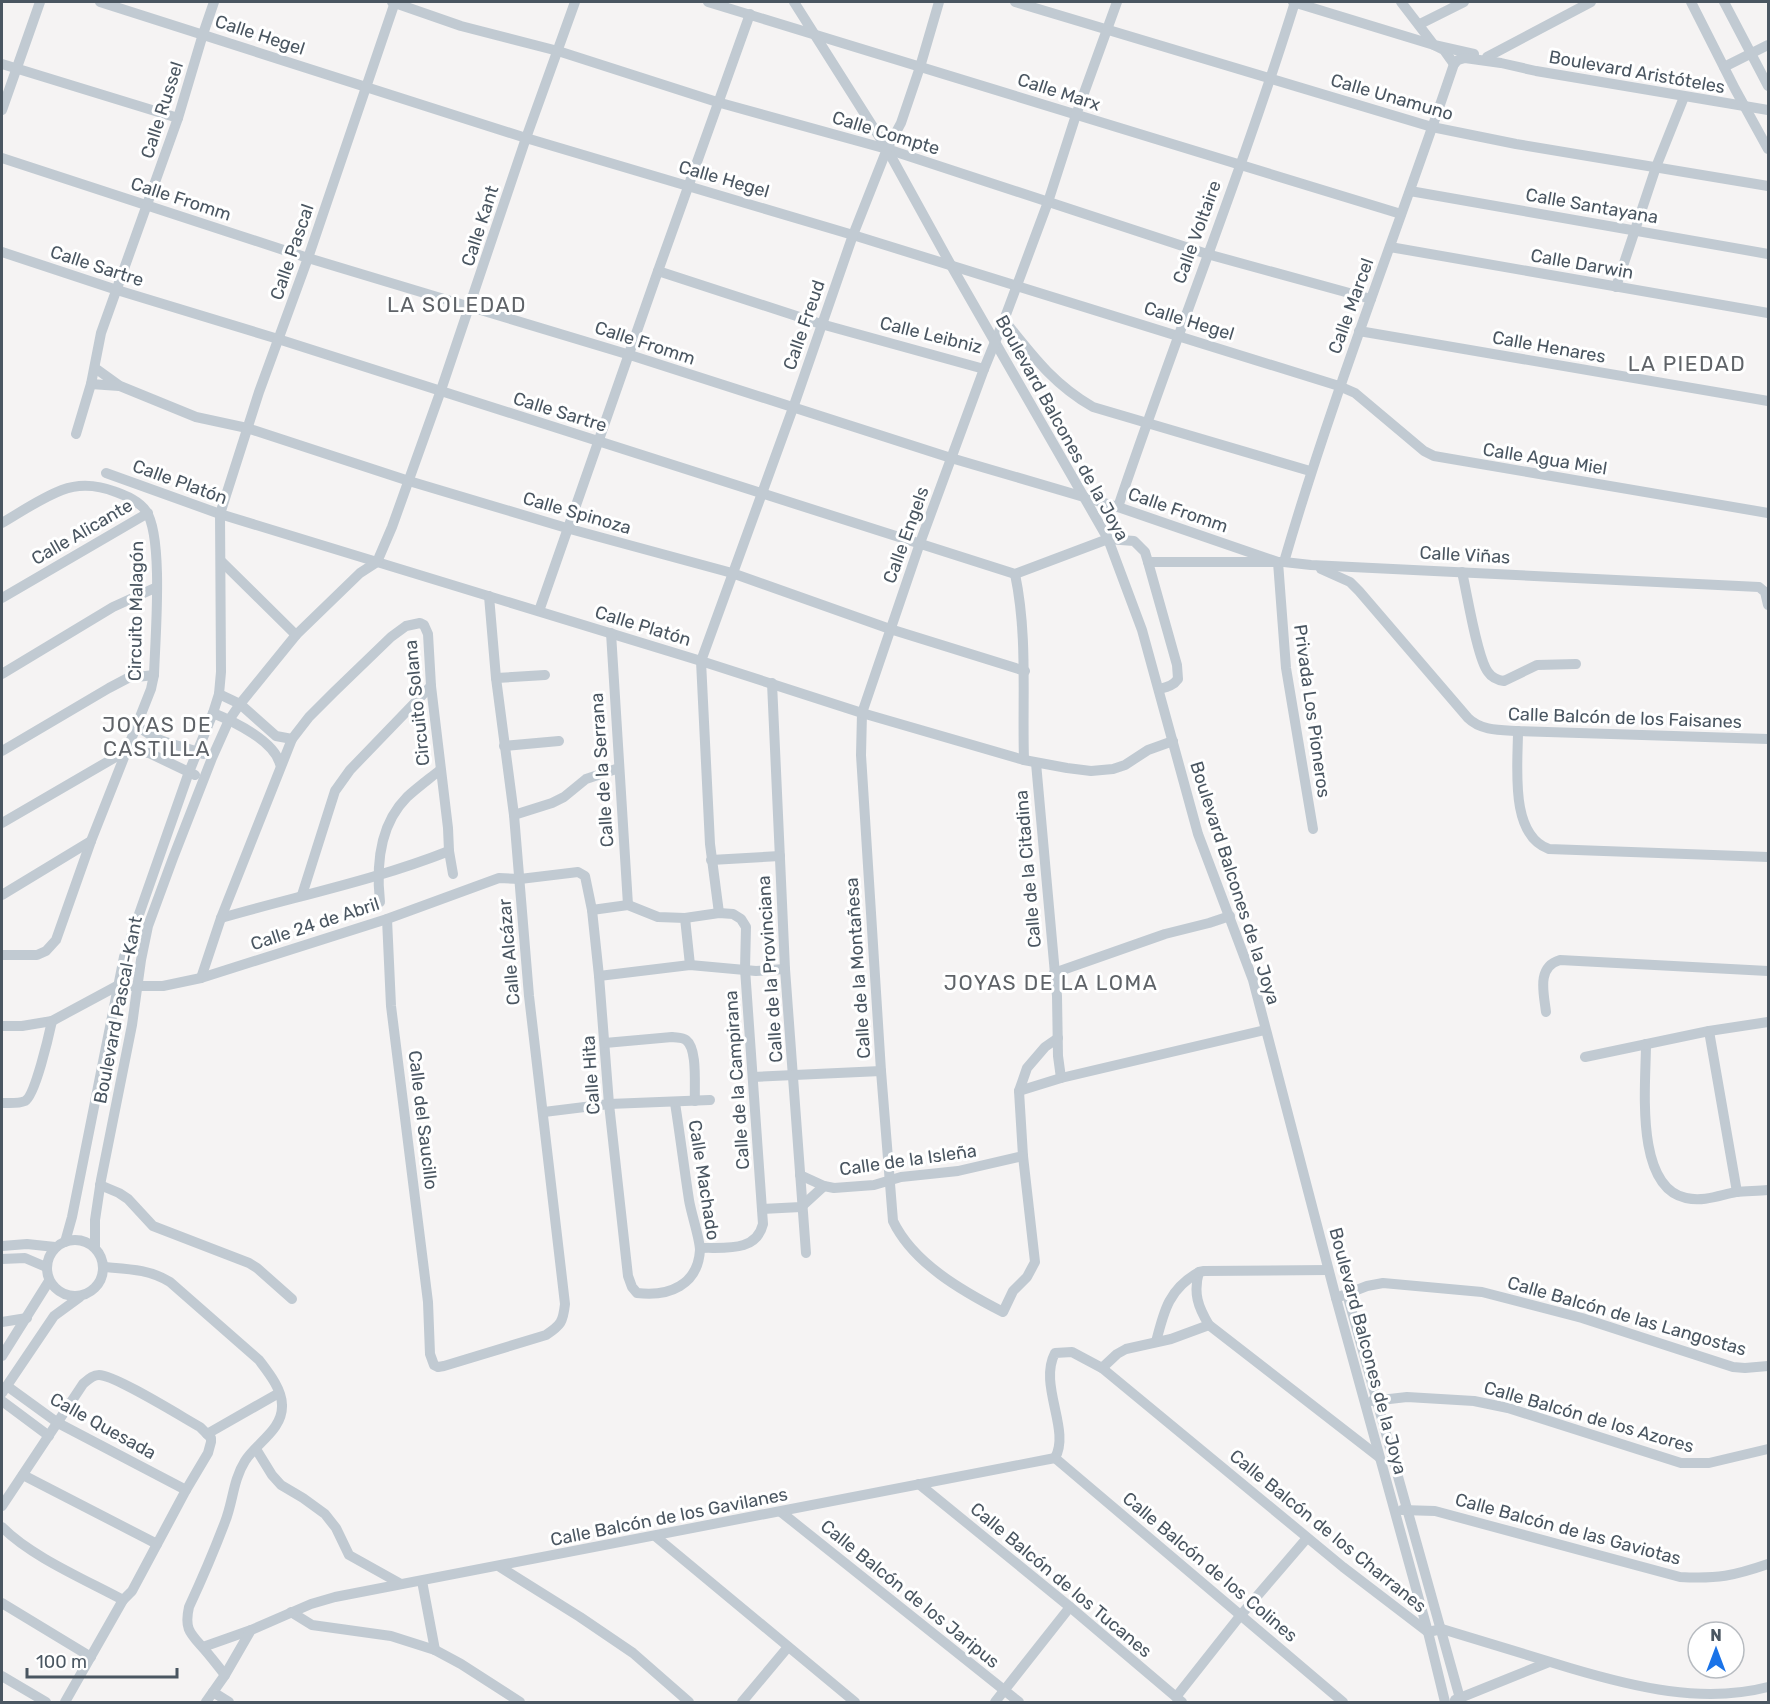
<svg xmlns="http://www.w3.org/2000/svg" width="1770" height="1704" font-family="Rubik,sans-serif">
<rect width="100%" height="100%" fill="#f5f3f3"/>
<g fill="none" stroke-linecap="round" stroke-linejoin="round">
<g stroke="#c1cad2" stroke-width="10">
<path d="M 100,2 L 526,138 L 853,235 L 1339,386 L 1355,393 L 1424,451 L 1434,456 L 1768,513"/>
<path d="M 392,2 L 461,26 L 558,51 L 717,102 L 887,149 L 1207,254 L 1371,299"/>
<path d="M 708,2 L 1401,214"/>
<path d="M 794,2 L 887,149 L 952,267 L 1108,539 L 1142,630 L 1198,834 L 1253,980 L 1336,1298 L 1428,1632 L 1445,1702"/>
<path d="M 1015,2 L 1432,127 L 1516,144 L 1768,186"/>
<path d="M 1293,2 L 1434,45 L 1444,50 L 1454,64"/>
<path d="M 1401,2 L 1434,45 L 1474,54"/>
<path d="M 1691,2 L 1735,89 L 1768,149"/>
<path d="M 1724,2 L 1768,86"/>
<path d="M 1420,24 L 1464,2"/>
<path d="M 1487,57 L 1591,2"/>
<path d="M 2,64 L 178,118"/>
<path d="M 1454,64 L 1458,60 L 1465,58 L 1501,63 L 1536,71 L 1768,110"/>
<path d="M 1724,67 L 1768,45"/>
<path d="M 2,110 L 40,2"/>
<path d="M 2,158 L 308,258 L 630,355 L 951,458 L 1118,507 L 1278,562 L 1286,668 L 1313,829"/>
<path d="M 1410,191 L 1768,254"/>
<path d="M 1390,247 L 1768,313"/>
<path d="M 2,252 L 117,290 L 278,339 L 1015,574 L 1108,539 L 1134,541 L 1145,552 L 1148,562 L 1177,665 L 1178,679 C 1173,686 1167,687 1159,689"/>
<path d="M 658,271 L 821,324 L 984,369 L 1004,320 C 1032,355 1053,384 1093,407 L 1310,471"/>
<path d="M 1616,287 L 1656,167 L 1684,97"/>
<path d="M 1004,320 L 1048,202 L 1076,115 L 1117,2"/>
<path d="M 1359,331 L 1768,401"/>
<path d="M 95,368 L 120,386 L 196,417 L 247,428 L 409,481 L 570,529 L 732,573 L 890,629 L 1025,671"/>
<path d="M 984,369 L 920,543 L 862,713 L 861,755 L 881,1071 L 893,1221 C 913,1263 962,1291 1003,1312 L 1013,1291 L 1027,1277 L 1035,1262 L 1023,1156 L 1019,1091 L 1027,1068 L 1045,1047 L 1058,1038"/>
<path d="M 91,384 L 119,386"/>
<path d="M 76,434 L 91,384 L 101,333 L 178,118 L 203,34 L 214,2"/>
<path d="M 106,473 L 220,514 L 701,661 L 862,713 L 1024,760 L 1067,768 L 1091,771 L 1113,769 L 1125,765 L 1148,750 L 1173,741"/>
<path d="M 1118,507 C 1175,338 1242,172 1295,2"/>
<path d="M 2,523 C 21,512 41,498 62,490 C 80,483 98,485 116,492 C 127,496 139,501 146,511 C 164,537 155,640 154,675 L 151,689 L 91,841 L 56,940 L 46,951 L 37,955 L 2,955"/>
<path d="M 221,561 L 296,635"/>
<path d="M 1148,562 L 1284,562 L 1311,565 L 1759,587 L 1765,592 L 1768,605"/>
<path d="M 1284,562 C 1333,393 1398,230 1454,64"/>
<path d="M 1321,569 L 1350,582 L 1359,591 L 1468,718 C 1481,731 1501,730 1518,731 L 1768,739"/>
<path d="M 1462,572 C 1467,593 1477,658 1488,672 C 1492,678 1497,680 1504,681 L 1537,665 L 1576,664"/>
<path d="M 1015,574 C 1028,636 1022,698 1024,760"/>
<path d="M 2,598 L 148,513"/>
<path d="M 539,611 L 658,271 L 750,14"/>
<path d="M 611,633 L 628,905"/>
<path d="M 2,674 L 113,607 L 157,587"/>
<path d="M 496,678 L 545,675"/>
<path d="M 772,683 L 785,969 L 806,1253"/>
<path d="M 219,694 L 240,704 L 276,736 L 292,739"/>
<path d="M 213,713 C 235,722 274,741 280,764"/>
<path d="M 136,724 C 158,745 177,743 203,754"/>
<path d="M 1518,731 C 1518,765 1509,835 1549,849 L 1768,857"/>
<path d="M 504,746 L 559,741"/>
<path d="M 2,751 L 109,688 L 128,678 L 154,675"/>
<path d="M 1036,763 L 1057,996 L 1058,1056 L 1061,1078"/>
<path d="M 514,815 L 552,803 L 564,797 L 586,779 L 619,768"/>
<path d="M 2,823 L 126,751 L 149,753 L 195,775"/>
<path d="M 711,860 L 780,856"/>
<path d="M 2,895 L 91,841"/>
<path d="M 302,895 L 335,791 L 350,770 L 431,686"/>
<path d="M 380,902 C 376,865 379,825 407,797 C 418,787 429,779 440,770"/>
<path d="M 592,910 L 628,905 L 658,917 L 685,918 L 719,913 L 733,914 L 741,919 L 746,927 L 745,969 L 763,1224 C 756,1253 724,1247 700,1248"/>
<path d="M 719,913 L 710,844 L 701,661 L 793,408 L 853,235 L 887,149 L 901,123 L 920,67 L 939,2"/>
<path d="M 221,918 C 297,896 376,880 449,851"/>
<path d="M 685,918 L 690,965"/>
<path d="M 387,919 L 391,1006 L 428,1302 L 430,1354 L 434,1365 L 438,1367 L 444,1366 L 546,1335 C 561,1325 563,1322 565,1304 L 529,996 L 514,815 L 496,678 L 489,596"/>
<path d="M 1054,973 L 1165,934 L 1209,923 L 1230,916"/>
<path d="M 599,976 L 690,965 L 756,971 L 785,969"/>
<path d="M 201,978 L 221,918 L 292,739 L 309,717 L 334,692 L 391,637 L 406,626 L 420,623 L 424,625 L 428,634 L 431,686 L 448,828 L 449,851 L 453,874"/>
<path d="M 1546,1012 C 1544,994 1536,967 1560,960 L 1768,971"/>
<path d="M 2,1026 L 22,1026 L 52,1021 L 117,986 L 163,986 L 201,978 L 387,919 L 499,878 L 520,879 L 578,872 L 585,876 L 592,910 L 599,976 L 609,1104 L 628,1276 L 632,1287 L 637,1293 C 669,1297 698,1285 700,1250 C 700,1239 691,1213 689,1200 C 684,1167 680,1135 675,1103"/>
<path d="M 1709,1031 L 1737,1192"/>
<path d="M 605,1043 L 672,1037 C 677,1038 682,1037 686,1040 C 698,1049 694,1086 695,1101"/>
<path d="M 1646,1044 C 1646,1083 1634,1187 1686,1198 C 1704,1202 1720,1195 1736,1192 C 1747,1191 1758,1191 1768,1190"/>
<path d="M 1585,1057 L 1709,1031 L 1768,1022"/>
<path d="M 753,1077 L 881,1071"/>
<path d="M 1019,1091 L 1061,1078 L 1265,1030"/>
<path d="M 2,1103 C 9,1103 18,1104 25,1101 C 35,1096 49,1035 52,1021"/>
<path d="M 544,1112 L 609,1104 L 710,1100"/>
<path d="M 800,1175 L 824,1186 L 834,1188 L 874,1185 L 901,1177 L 958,1171 L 1023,1156"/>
<path d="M 100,1185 L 119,1193 L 128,1199 L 153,1226 L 249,1263 L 257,1268 L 292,1299"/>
<path d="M 762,1209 L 801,1207 L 824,1186"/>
<circle cx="75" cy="1268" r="28"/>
<path d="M 65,1242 L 72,1217 L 124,957 L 189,772 L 213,713 L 219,694 L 221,672 L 220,514 L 259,392 L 308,258 L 395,2"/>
<path d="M 2,1246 L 27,1244 L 55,1247"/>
<path d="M 95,1247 L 95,1220 L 101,1180 L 132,1025 L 141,960 L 148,926 L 173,858 L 212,758 L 229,720 L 240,704 L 296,635 L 360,573 L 377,562 L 392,527 L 440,393 L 526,138 L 575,2"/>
<path d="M 2,1259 L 25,1258 L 46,1267"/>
<path d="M 104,1267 C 128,1269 149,1269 170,1282 L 259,1360 C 268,1372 282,1389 282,1405 C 283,1430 256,1443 245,1461 C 233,1480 233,1502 225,1522 C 214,1551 202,1579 189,1607 C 184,1629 190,1633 204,1649 C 211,1657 218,1666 225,1675"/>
<path d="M 1328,1270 L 1204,1271 L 1199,1272 C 1193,1293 1198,1307 1209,1325 L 1379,1457"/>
<path d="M 1347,1294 L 1461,1702"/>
<path d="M 1336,1298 L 1367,1286 L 1383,1283 L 1482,1292 L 1582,1318 L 1733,1367 L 1745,1368 L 1768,1366"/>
<path d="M 2,1322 L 27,1318"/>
<path d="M 1156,1342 C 1164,1310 1169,1289 1199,1272"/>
<path d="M 2,1356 L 49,1281"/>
<path d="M 1102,1368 L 1343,1567 L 1428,1632 L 1442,1629 C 1484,1642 1527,1655 1570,1668 C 1634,1687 1703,1704 1768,1687"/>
<path d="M 7,1386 L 58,1423 L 186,1490"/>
<path d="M 2,1393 L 54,1316 L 80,1297"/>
<path d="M 2,1401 L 49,1436"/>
<path d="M 1372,1401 L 1407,1397 L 1474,1401 L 1508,1408 L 1681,1463 L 1709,1463 L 1768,1449"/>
<path d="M 207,1434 L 279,1393"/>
<path d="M 256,1449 L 272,1475 L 281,1485 L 303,1498 L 325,1514 L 336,1528 L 349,1555 L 401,1584"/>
<path d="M 1055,1458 L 1343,1702"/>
<path d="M 1055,1458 C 1071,1430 1038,1385 1055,1353 L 1072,1352 L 1102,1368 L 1117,1354 L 1126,1349 L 1171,1339 L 1209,1325"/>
<path d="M 23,1475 L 157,1544"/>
<path d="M 919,1484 L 1070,1607 L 1182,1702"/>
<path d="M 2,1506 L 83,1384 C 88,1380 92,1375 99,1375 C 115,1375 182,1417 200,1427 L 211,1438 L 211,1442 L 208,1453 L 186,1490 L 132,1591 L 123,1600 L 65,1702"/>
<path d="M 1402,1510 L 1435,1511 L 1680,1577 C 1718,1579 1733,1576 1768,1564"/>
<path d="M 781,1512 L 1019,1702"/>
<path d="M 2,1527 C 30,1556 86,1580 123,1600"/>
<path d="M 655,1536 L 855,1702"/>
<path d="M 500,1567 L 580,1617 L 633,1653 L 689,1702"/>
<path d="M 422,1581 L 435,1650"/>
<path d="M 2,1603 L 91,1657"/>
<path d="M 291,1612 L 312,1625 L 391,1636 L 435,1650 L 461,1664 L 520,1702"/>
<path d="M 203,1647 L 251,1630 L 311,1604 L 335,1597 L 1055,1458"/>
<path d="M 2,1676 L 46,1702"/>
<path d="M 213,1692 L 229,1702"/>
<path d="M 1176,1697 L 1240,1616 L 1307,1538"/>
<path d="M 1455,1700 L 1549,1662"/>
<path d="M 206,1702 L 225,1675 L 251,1630"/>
<path d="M 742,1702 L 788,1647"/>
<path d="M 995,1702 L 1070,1607"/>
</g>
</g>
<g text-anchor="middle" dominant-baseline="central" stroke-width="6" stroke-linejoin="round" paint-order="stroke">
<g font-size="18" fill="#4a5661" stroke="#fff">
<text transform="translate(260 35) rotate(18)">Calle Hegel</text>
<text transform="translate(1637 72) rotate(10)">Boulevard Aristóteles</text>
<text transform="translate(1059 92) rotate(18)">Calle Marx</text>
<text transform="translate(1392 97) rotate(16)">Calle Unamuno</text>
<text transform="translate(162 110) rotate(-72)">Calle Russel</text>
<text transform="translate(886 133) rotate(17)">Calle Compte</text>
<text transform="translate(724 179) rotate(16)">Calle Hegel</text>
<text transform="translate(181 199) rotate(18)">Calle Fromm</text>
<text transform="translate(1592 206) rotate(10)">Calle Santayana</text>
<text transform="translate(480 226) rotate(-72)">Calle Kant</text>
<text transform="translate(1197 232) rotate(-70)">Calle Voltaire</text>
<text transform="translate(292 252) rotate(-71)">Calle Pascal</text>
<text transform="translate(1582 264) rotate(10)">Calle Darwin</text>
<text transform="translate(97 266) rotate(18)">Calle Sartre</text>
<text transform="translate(1351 306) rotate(-70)">Calle Marcel</text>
<text transform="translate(1189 321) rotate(17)">Calle Hegel</text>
<text transform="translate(804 325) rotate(-71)">Calle Freud</text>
<text transform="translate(931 335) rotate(14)">Calle Leibniz</text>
<text transform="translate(645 343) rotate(18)">Calle Fromm</text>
<text transform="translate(1549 347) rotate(10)">Calle Henares</text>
<text transform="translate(560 412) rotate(17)">Calle Sartre</text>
<text transform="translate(1062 428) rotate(61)">Boulevard Balcones de la Joya</text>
<text transform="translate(1545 459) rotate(9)">Calle Agua Miel</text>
<text transform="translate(180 482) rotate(20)">Calle Platón</text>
<text transform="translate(1178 510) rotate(19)">Calle Fromm</text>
<text transform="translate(577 513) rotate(16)">Calle Spinoza</text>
<text transform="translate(82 532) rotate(-30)">Calle Alicante</text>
<text transform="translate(906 535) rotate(-70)">Calle Engels</text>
<text transform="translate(1465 555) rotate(3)">Calle Viñas</text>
<text transform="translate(136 611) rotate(-89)">Circuito Malagón</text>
<text transform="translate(643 626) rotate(17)">Calle Platón</text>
<text transform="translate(417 703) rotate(-96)">Circuito Solana</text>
<text transform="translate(1312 711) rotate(82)">Privada Los Pioneros</text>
<text transform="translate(1625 718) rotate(2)">Calle Balcón de los Faisanes</text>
<text transform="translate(602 770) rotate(-94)">Calle de la Serrana</text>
<text transform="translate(1028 869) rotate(-95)">Calle de la Citadina</text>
<text transform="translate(1235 883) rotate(72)">Boulevard Balcones de la Joya</text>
<text transform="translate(315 924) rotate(-18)">Calle 24 de Abril</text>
<text transform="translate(509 952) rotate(-95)">Calle Alcázar</text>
<text transform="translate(858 968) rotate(-94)">Calle de la Montañesa</text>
<text transform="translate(770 969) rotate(-94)">Calle de la Provinciana</text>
<text transform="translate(118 1010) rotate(-79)">Boulevard Pascal-Kant</text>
<text transform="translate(591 1075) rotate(-94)">Calle Hita</text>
<text transform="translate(737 1080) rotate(-94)">Calle de la Campirana</text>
<text transform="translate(423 1120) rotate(83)">Calle del Saucillo</text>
<text transform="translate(908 1160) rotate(-8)">Calle de la Isleña</text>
<text transform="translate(704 1180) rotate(81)">Calle Machado</text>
<text transform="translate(1627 1316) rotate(16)">Calle Balcón de las Langostas</text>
<text transform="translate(1368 1351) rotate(75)">Boulevard Balcones de la Joya</text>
<text transform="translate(1589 1417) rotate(16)">Calle Balcón de los Azores</text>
<text transform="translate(103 1426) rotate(29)">Calle Quesada</text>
<text transform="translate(669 1517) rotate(-11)">Calle Balcón de los Gavilanes</text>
<text transform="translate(1568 1529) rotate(15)">Calle Balcón de las Gaviotas</text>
<text transform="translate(1328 1531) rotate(39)">Calle Balcón de los Charranes</text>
<text transform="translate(1210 1567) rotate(40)">Calle Balcón de los Colines</text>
<text transform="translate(1061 1580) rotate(40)">Calle Balcón de los Tucanes</text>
<text transform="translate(910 1594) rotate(39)">Calle Balcón de los Jaripus</text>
</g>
<g font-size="21" letter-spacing="1.5" fill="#5f6368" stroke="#fff">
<text x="457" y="304">LA SOLEDAD</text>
<text x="1687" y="363">LA PIEDAD</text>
<text x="157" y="724">JOYAS DE<tspan x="157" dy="24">CASTILLA</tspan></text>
<text x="1051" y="982">JOYAS DE LA LOMA</text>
</g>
</g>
<rect width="1770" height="1704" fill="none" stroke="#4a5661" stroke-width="6"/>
<g transform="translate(1716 1650)"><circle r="28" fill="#ffffff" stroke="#b7bbc0" stroke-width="1.5"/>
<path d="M0-4.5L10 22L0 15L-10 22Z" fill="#1a73e8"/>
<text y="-9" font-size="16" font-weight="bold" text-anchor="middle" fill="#4a5661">N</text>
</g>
<path d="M27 1668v9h150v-9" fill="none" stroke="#4a5661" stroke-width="3"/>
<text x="36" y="1668" font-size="18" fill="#4a5661" stroke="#ffffff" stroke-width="4.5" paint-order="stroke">100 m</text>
</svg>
